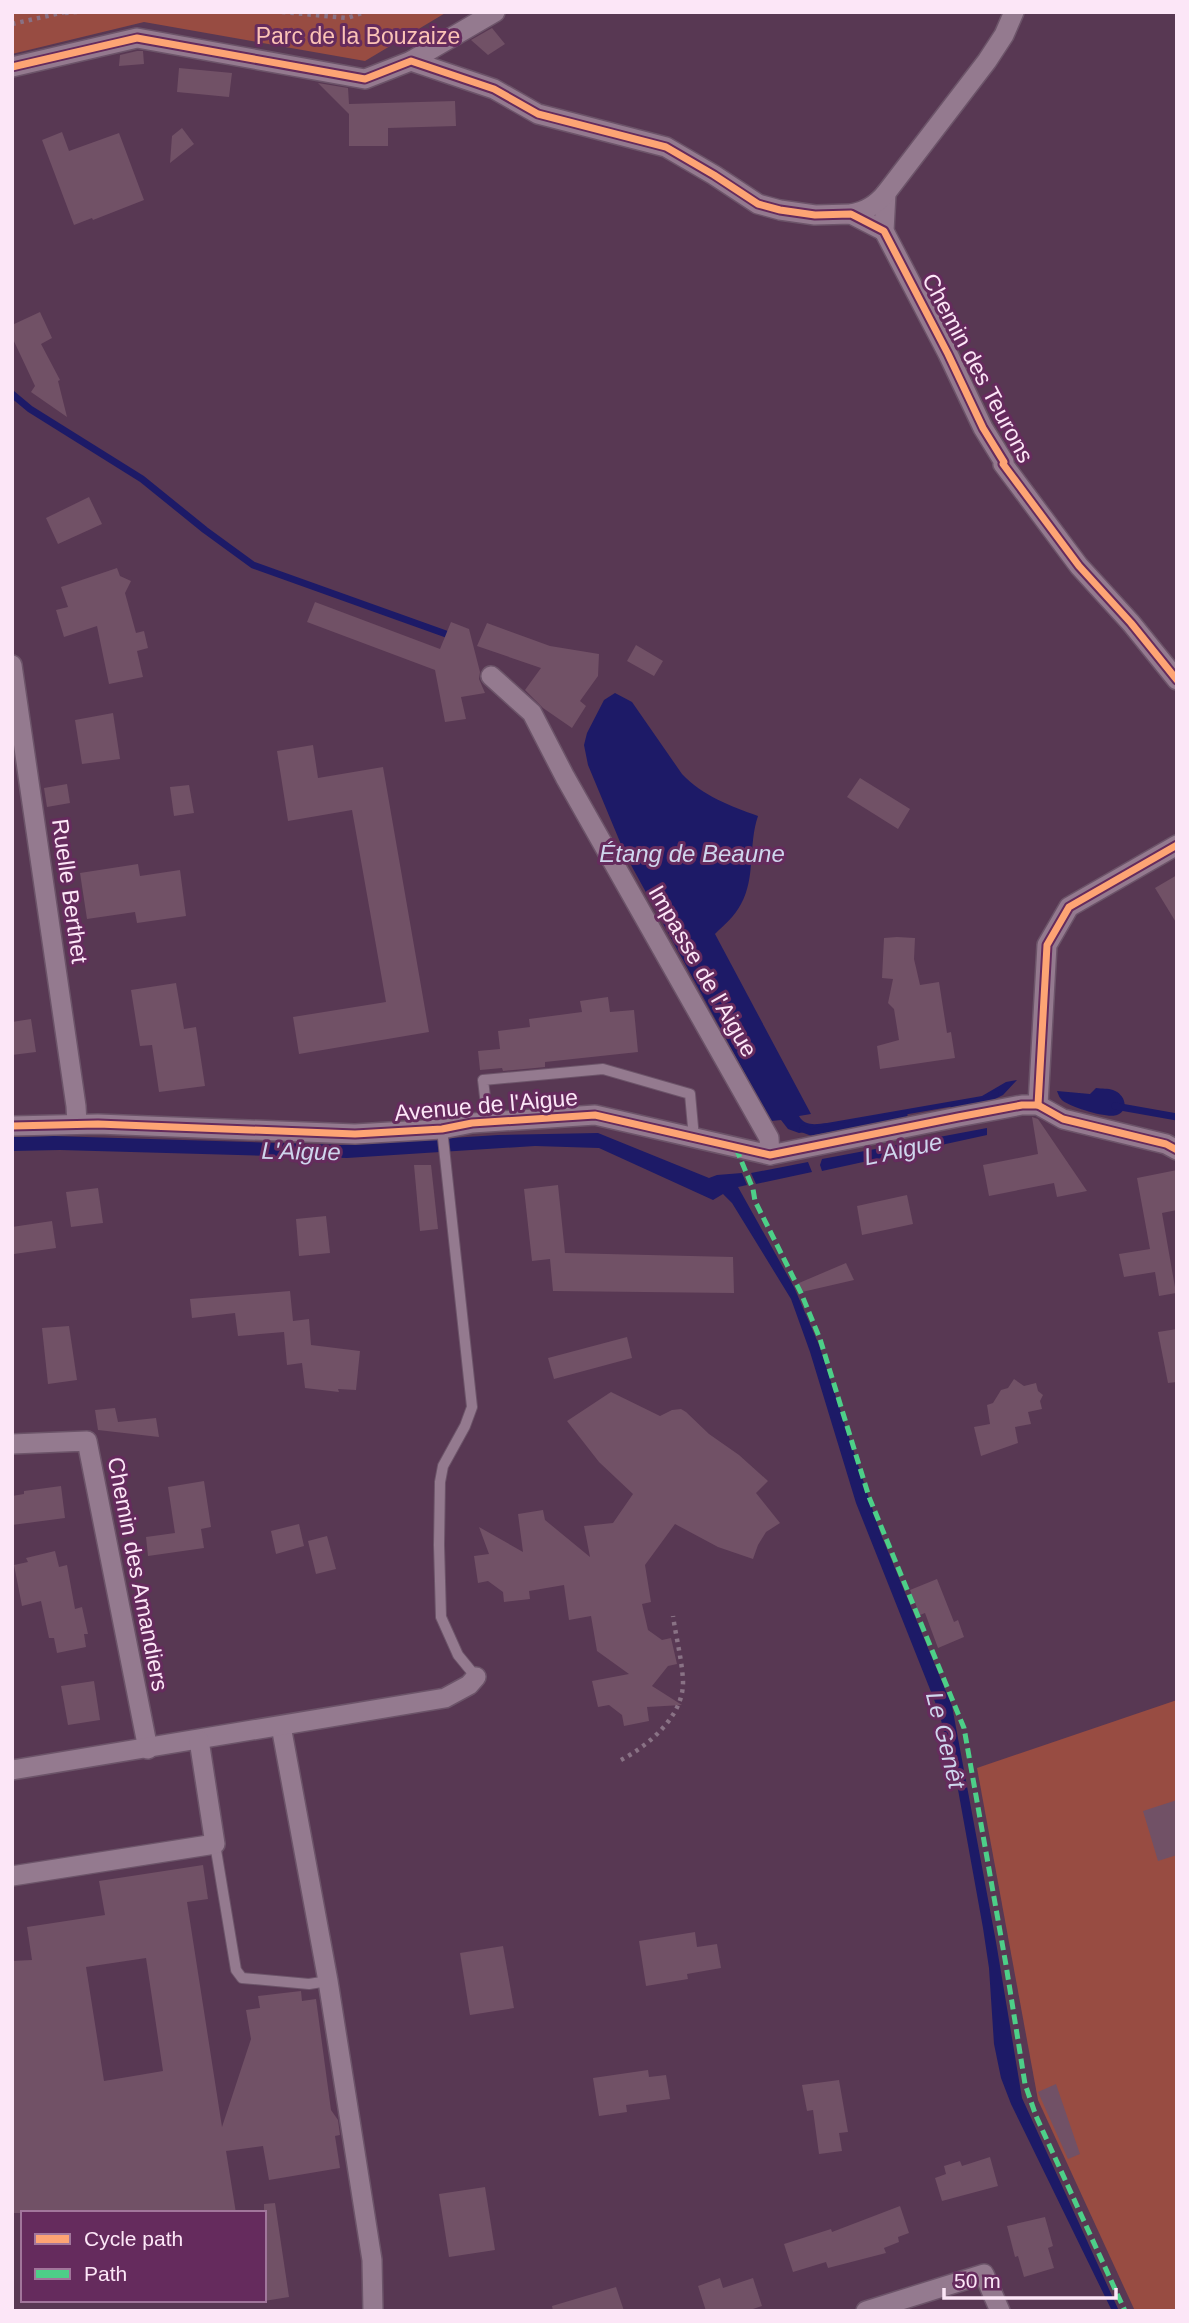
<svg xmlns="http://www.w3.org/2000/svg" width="1189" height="2323" font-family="Helvetica,sans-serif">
<rect width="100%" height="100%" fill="#583853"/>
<g fill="#984c42">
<path d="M 12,12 L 447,12 L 365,61 L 144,22 L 12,54 Z"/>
<path d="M 1177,1700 L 1177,2311 L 1135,2311 L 1038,2100 L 977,1768 Z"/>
</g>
<g fill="#1d1a67">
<path d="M 615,693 L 632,702 L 682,774 C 703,796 730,806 758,816 C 748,845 756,877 741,904 C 735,916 724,925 715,934 L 811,1114 L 799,1116 C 805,1127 817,1124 827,1123 L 982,1096 L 1006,1082 L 1017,1080 L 1003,1095 L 995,1099 L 799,1133 L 788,1129 L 781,1120 L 771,1121 L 625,854 L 588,765 L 584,745 L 587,733 L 604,700 Z"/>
<path d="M 1096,1088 C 1102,1089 1108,1088 1113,1090 C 1125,1094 1130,1110 1117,1115 C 1108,1119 1071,1107 1063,1101 C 1059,1097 1059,1096 1057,1091 L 1090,1094 Z"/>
<path d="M 987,1128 L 987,1135 L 822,1171 L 820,1165 L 822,1159 Z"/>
<path d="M 598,1133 L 709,1178 L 717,1175 L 742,1173 L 747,1185 L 738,1187 L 794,1287 L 819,1345 L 880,1532 L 952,1706 L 996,1942 L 1022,2098 L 1119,2311 L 1112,2311 L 1011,2104 L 1001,2078 L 994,2044 L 989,1968 L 983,1928 L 957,1784 L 939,1712 L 856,1503 L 810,1352 L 791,1299 L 732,1203 L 723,1194 L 713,1200 L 599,1148 L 535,1146 L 347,1158 L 60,1150 L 12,1151 L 12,1137 L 53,1136 L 341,1145 L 498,1135 Z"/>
<path d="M 808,1162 L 812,1172 L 756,1184 L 751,1173 Z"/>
</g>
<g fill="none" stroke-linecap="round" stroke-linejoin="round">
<g stroke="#1d1a67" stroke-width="7">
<path d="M 12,394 L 30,409 L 142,479 L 205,530 L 253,565 L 446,634"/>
<path d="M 1115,1106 L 1177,1117"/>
<path d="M 954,1107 L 988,1101 L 995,1094"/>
<path d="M 803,1129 L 811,1132 L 904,1115"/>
</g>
</g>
<g fill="#715166" fill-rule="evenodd">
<path d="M 492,28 L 505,44 L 488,55 L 471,40 Z"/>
<path d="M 137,51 L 143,51 L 144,64 L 119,66 L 120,55 Z"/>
<path d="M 179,68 L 232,73 L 229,97 L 177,92 Z"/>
<path d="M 318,83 L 348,88 L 349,104 L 455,101 L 456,126 L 388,128 L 388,146 L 349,146 L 349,114 Z"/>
<path d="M 182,128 L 194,144 L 170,163 L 172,136 Z"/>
<path d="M 62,132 L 69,151 L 119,133 L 144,200 L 93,220 L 92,218 L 74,225 L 42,140 Z"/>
<path d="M 40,312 L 52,338 L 41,344 L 60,380 L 58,381 L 67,417 L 31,392 L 35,386 L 12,337 L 12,325 Z"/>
<path d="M 89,497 L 102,524 L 58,544 L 46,518 Z"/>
<path d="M 117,568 L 120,576 L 131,581 L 125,593 L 136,633 L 144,631 L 148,648 L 137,651 L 143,677 L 109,684 L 97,626 L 64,637 L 56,610 L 68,607 L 61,587 Z"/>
<path d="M 315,602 L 440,649 L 451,622 L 469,629 L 480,672 L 479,679 L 485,693 L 461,697 L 466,719 L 445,722 L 435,670 L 307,622 Z"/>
<path d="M 487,623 L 550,646 L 599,654 L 598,676 L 580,701 L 586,706 L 572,728 L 543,708 L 525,690 L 541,668 L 477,646 Z"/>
<path d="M 636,645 L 663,661 L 654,676 L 627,661 Z"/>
<path d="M 113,713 L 120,759 L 82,764 L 75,720 Z"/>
<path d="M 313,745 L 318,778 L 383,767 L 429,1032 L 299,1054 L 293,1017 L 386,1002 L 352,810 L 288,821 L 277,751 Z"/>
<path d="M 860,778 L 910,809 L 898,829 L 847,797 Z"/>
<path d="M 67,784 L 70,803 L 47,807 L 44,788 Z"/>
<path d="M 189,785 L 194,813 L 174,816 L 170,787 Z"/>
<path d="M 138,864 L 140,876 L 180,870 L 186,916 L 137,923 L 135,912 L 87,919 L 80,873 Z"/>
<path d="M 1177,875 L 1177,924 L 1155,888 Z"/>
<path d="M 897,937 L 915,938 L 914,959 L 920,985 L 939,982 L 947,1033 L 951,1032 L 955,1058 L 880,1069 L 877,1046 L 899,1040 L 894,1009 L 888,1003 L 893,979 L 882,978 L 884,938 Z"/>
<path d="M 176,983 L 184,1029 L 196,1027 L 205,1086 L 159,1092 L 152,1045 L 140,1046 L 131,990 Z"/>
<path d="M 608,997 L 610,1012 L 634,1010 L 638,1052 L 545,1062 L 545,1067 L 535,1068 L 503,1071 L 502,1068 L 480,1070 L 478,1051 L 500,1049 L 498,1031 L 530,1027 L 529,1019 L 582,1012 L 580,1001 Z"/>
<path d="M 31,1019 L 36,1052 L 12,1055 L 12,1022 Z"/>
<path d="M 1032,1117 L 1038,1119 L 1087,1191 L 1057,1197 L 1054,1183 L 989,1196 L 983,1165 L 1038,1154 Z"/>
<path d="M 414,1165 L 431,1165 L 438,1229 L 420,1231 Z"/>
<path d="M 1177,1170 L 1177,1210 L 1162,1213 L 1176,1293 L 1159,1296 L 1155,1272 L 1124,1277 L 1119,1254 L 1150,1249 L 1137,1178 Z"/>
<path d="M 558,1185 L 565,1253 L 733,1257 L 734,1293 L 553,1291 L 550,1259 L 532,1261 L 524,1189 Z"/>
<path d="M 98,1188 L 103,1223 L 71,1227 L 66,1192 Z"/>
<path d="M 907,1195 L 913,1224 L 862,1235 L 857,1206 Z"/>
<path d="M 326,1216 L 330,1253 L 299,1256 L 296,1219 Z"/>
<path d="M 52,1221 L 56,1248 L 14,1254 L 12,1227 Z"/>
<path d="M 846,1263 L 854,1280 L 802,1292 L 799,1283 Z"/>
<path d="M 290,1291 L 293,1321 L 309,1319 L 311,1345 L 360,1351 L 356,1390 L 338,1389 L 339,1392 L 305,1388 L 302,1363 L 287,1365 L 284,1332 L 238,1336 L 235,1313 L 192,1318 L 190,1299 Z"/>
<path d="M 69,1326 L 77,1380 L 48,1384 L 42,1328 Z"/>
<path d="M 1177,1329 L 1177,1382 L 1168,1383 L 1158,1332 Z"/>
<path d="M 627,1337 L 632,1358 L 554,1379 L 548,1358 Z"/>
<path d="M 1014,1379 L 1024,1386 L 1036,1383 L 1038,1391 L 1043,1395 L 1040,1401 L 1042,1409 L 1028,1412 L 1031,1424 L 1015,1427 L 1018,1443 L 981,1456 L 974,1427 L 990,1424 L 987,1405 L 993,1403 L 1001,1390 L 1008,1388 Z"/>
<path d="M 611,1392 L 660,1416 L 672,1410 L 681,1409 L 686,1412 L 709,1434 L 739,1455 L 768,1481 L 756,1493 L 780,1523 L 766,1532 L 758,1545 L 753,1559 L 718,1547 L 675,1524 L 645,1565 L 651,1602 L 642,1604 L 648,1630 L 662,1640 L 671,1638 L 677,1664 L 668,1666 L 652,1686 L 682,1705 L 647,1707 L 649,1721 L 624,1726 L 622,1715 L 609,1705 L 598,1707 L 592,1681 L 629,1674 L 597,1651 L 591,1616 L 569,1620 L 564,1585 L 529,1591 L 530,1599 L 504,1602 L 503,1592 L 488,1581 L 478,1583 L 474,1556 L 489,1554 L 479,1527 L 523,1552 L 518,1514 L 543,1510 L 545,1520 L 590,1557 L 584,1526 L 613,1523 L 633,1494 L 599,1462 L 567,1421 Z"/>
<path d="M 115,1408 L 118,1422 L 156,1418 L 159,1437 L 98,1430 L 95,1410 Z"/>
<path d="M 204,1481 L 211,1527 L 201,1529 L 204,1548 L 148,1556 L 146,1537 L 175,1533 L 168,1487 Z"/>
<path d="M 61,1486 L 65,1518 L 12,1525 L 12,1496 L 24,1494 L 24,1491 Z"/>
<path d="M 299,1524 L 304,1546 L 276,1554 L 271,1531 Z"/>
<path d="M 327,1536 L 336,1569 L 316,1574 L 308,1541 Z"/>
<path d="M 55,1551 L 59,1567 L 67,1565 L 75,1609 L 82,1607 L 88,1634 L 84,1634 L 86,1647 L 57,1653 L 54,1638 L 49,1638 L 41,1601 L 22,1606 L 14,1565 L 28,1562 L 26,1558 Z"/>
<path d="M 937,1579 L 954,1622 L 958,1620 L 964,1637 L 938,1648 L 925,1613 L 920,1615 L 910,1590 Z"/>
<path d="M 94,1681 L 100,1720 L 68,1725 L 61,1686 Z"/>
<path d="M 1177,1800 L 1177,1855 L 1158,1861 L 1143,1811 Z"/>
<path d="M 203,1865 L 208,1899 L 187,1902 L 222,2127 L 251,2039 L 246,2010 L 260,2008 L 258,1996 L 301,1991 L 302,2001 L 316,1999 L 331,2110 L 338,2120 L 340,2135 L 335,2136 L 340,2168 L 269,2180 L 263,2146 L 226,2151 L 236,2213 L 12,2213 L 12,1961 L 32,1960 L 27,1927 L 105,1915 L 99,1881 ZM 146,1958 L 163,2071 L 104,2081 L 86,1967 Z"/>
<path d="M 695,1932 L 697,1947 L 717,1944 L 721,1968 L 687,1974 L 688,1979 L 646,1986 L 639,1941 Z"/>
<path d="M 503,1946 L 514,2008 L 470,2015 L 460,1953 Z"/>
<path d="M 648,2070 L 649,2077 L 666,2075 L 670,2099 L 626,2105 L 627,2112 L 599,2116 L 593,2078 Z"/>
<path d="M 839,2080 L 848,2132 L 839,2133 L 842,2151 L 819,2154 L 813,2110 L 807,2111 L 802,2085 Z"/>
<path d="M 1056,2084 L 1080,2154 L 1068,2159 L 1038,2092 Z"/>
<path d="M 990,2157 L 998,2186 L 942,2201 L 935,2178 L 946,2174 L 944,2166 L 960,2161 L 962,2166 Z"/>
<path d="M 485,2187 L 495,2250 L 449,2257 L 439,2194 Z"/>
<path d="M 275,2203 L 289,2297 L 264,2301 L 264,2204 Z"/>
<path d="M 900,2206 L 909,2233 L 898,2237 L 899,2242 L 884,2248 L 886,2253 L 828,2268 L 826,2262 L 793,2272 L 784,2244 L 831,2229 L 832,2232 Z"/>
<path d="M 1045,2217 L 1053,2246 L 1048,2248 L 1054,2268 L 1024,2277 L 1018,2256 L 1015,2257 L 1007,2226 Z"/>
<path d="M 720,2278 L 723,2288 L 753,2278 L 762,2306 L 747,2311 L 706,2311 L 698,2286 Z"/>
<path d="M 616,2287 L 624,2311 L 553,2311 L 552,2306 Z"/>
</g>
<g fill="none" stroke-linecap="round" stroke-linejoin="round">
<defs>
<g id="lane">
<path d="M 488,1122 L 483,1080 L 603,1069 L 690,1094 L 694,1138"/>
<path d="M 442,1129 L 472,1407 L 465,1426 L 443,1466 L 440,1482 L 439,1545 L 441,1617 L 458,1655 L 476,1677"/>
<path d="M 215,1844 L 236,1970 L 242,1978 L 309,1984 L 328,1981"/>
</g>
<g id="street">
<path d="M 411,61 L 494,89 L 538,114 L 666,147 L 714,175 L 758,204 L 780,210 L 815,215 L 851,214 L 884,231"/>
<path d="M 12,67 L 137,38 L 365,79 L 411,61 L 495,12"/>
<path d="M 886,193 L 884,231 L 948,354 L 983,428 L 1004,462 L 1003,464 L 1079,566 L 1131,623 L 1177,680"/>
<path d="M 851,214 C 866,211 876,205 886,193 L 987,61 L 1004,35 L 1014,12"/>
<path d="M 12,665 L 76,1106 L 77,1124"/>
<path d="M 491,676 L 532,713 L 565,777 L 769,1138 L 770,1155"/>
<path d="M 1038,1105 L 1047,945 L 1069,907 L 1177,845"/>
<path d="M 12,1126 L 98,1124 L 355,1134 L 442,1129 L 472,1123 L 595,1115 L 770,1155 L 958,1117 L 1022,1105 L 1038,1105 L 1063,1119 L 1166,1144 L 1177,1150"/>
<path d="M 12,1444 L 87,1441 L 148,1749"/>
<path d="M 281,1726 L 328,1981 L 372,2260 L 373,2311"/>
<path d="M 12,1770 L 445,1698 L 469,1685 L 476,1677"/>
<path d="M 12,1876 L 215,1844 L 199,1740"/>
<path d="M 866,2311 L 984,2274 L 1000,2311"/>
</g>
</defs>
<use href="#lane" stroke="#6c5469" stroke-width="12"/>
<use href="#street" stroke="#6c5469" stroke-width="22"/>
<g stroke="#897285" stroke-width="4.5" stroke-dasharray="3.5 5" stroke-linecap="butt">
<path d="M 282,12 L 347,18 L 365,12"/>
<path d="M 65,13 L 77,12"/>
<path d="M 12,24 L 65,12"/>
<path d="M 621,1760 C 649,1745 684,1716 683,1681 C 682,1660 676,1637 673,1616"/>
</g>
<use href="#lane" stroke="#947a8f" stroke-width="10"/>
<use href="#street" stroke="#947a8f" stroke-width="19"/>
<path stroke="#4dcf88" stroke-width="5" stroke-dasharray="10 5" stroke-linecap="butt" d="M 736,1148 L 753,1189 L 755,1201 L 801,1293 L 820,1339 L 869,1497 L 964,1728 L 1006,1965 L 1025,2084 L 1036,2116 L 1125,2311"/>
<defs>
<g id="cycleway">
<path d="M 12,67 L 137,38 L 365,79 L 411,61 L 494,89 L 538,114 L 666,147 L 714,175 L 758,204 L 780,210 L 815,215 L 851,214 L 884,231 L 948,354 L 983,428 L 1004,462 L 1003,464 L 1079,566 L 1131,623 L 1177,680"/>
<path d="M 1038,1105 L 1047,945 L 1069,907 L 1177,845"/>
<path d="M 12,1126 L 98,1124 L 355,1134 L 442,1129 L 472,1123 L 595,1115 L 770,1155 L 958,1117 L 1022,1105 L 1038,1105 L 1063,1119 L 1166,1144 L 1177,1150"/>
</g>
</defs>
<use href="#cycleway" stroke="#652b5d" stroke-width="11"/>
<use href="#cycleway" stroke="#fda474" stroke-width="7"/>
</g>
<g text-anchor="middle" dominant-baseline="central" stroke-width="6" stroke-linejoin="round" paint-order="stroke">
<g font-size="23" fill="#fbc3b6" stroke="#652b5d">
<text x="358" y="36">Parc de la Bouzaize</text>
</g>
<g font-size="23" fill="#fce6f7" stroke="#652b5d">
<text transform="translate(978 368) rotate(62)">Chemin des Teurons</text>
<text transform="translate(70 891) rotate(82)">Ruelle Berthet</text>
<text transform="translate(703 971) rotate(60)">Impasse de l'Aigue</text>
<text transform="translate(486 1105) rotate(-5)">Avenue de l'Aigue</text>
<text transform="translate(138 1574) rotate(79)">Chemin des Amandiers</text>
</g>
<g font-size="24" font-style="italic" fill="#cfd6ed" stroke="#652b5d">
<text x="692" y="853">Étang de Beaune</text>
<text transform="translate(903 1149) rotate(-12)">L'Aigue</text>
<text transform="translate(301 1151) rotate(1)">L'Aigue</text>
<text transform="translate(946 1740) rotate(76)">Le Genêt</text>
</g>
</g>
<rect width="1189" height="2323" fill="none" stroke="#fce6f7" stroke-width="28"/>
<rect x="21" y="2211" width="245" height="91" fill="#652b5d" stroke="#a1769b" stroke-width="2"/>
<rect x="35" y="2234" width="35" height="10" fill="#fda474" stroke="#a1769b" stroke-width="2"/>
<text x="84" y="2246" font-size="21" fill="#fce6f7">Cycle path</text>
<rect x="35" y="2269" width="35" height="10" fill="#4dcf88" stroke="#a1769b" stroke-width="2"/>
<text x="84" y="2281" font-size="21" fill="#fce6f7">Path</text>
<path d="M944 2288v10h172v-10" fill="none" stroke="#fce6f7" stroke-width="3.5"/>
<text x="954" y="2288" font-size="21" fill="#fce6f7" stroke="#652b5d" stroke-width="5" paint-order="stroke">50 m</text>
</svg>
